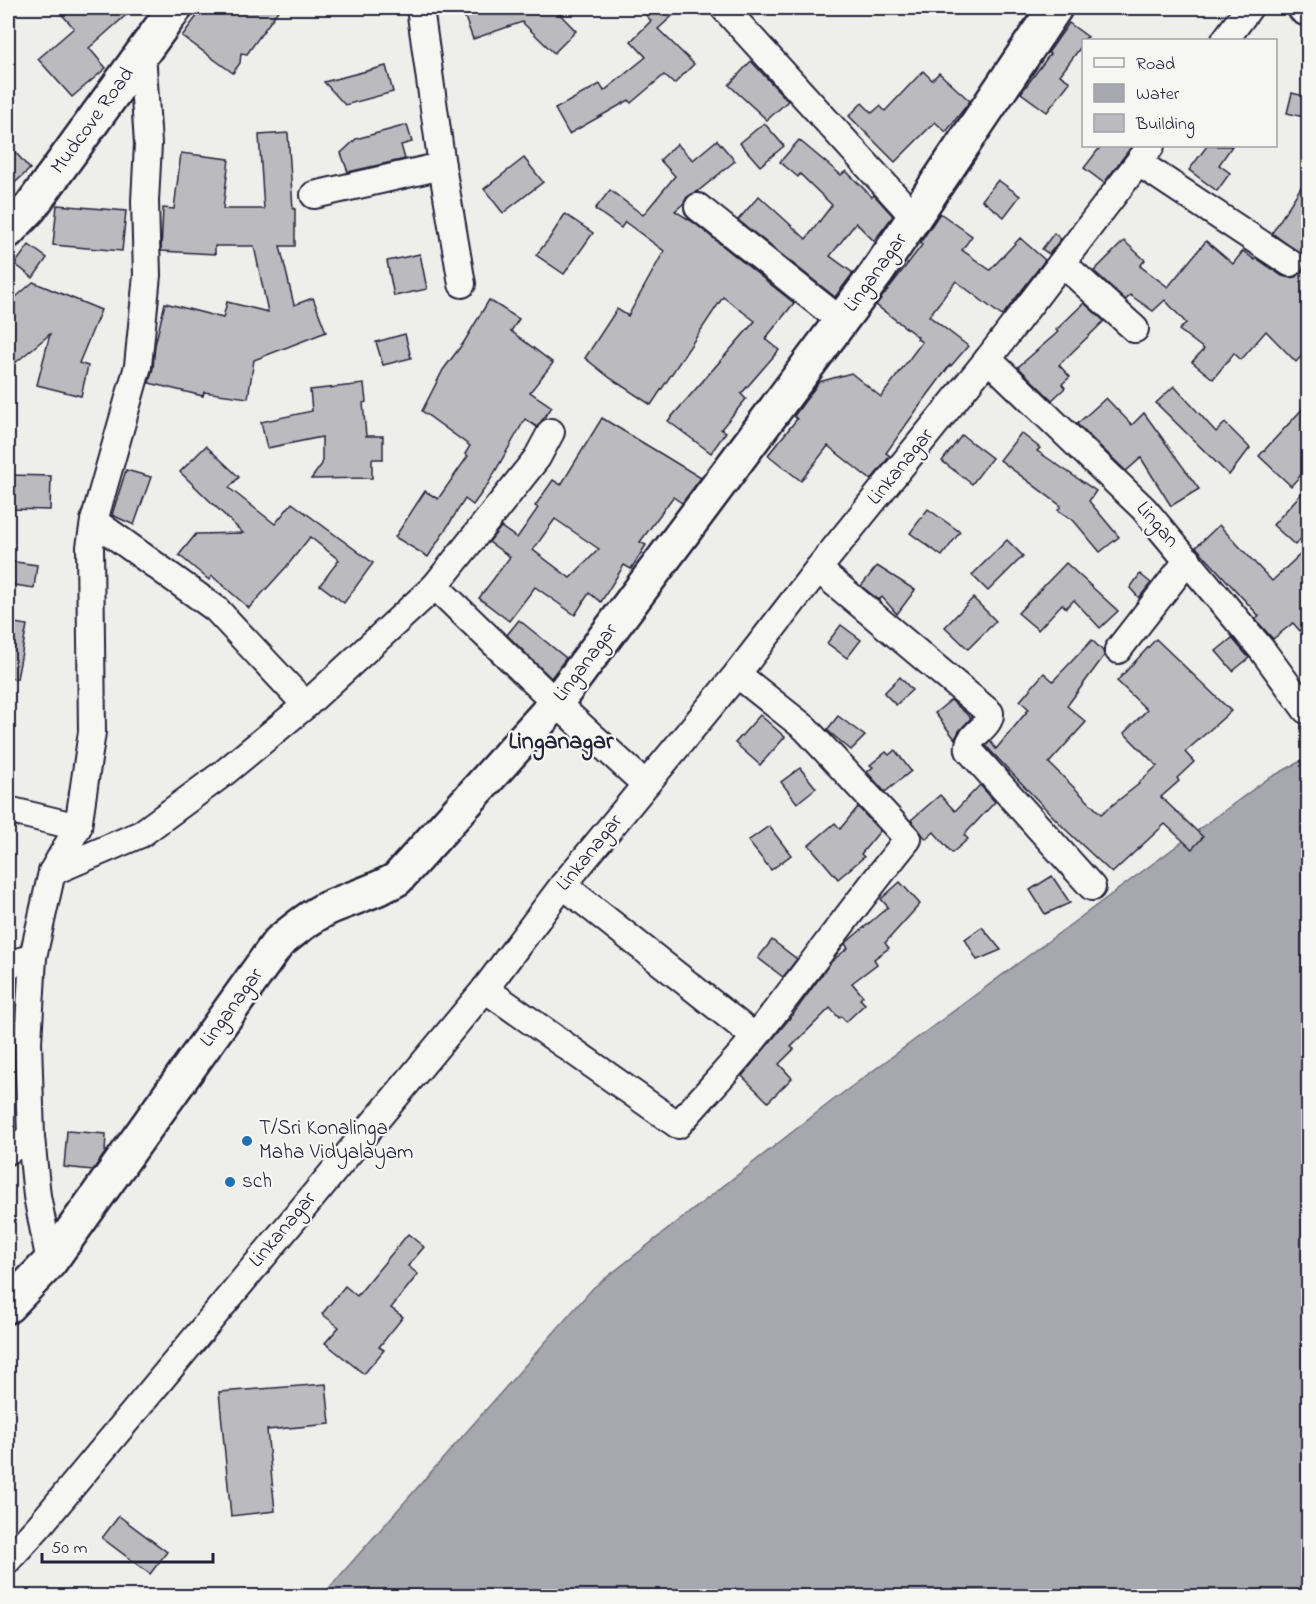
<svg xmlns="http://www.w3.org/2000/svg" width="1316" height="1604" font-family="'Indie Flower',sans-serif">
<rect width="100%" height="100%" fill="#eeeeeb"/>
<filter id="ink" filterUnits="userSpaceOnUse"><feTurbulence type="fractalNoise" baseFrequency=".0167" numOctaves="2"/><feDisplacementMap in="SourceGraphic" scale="12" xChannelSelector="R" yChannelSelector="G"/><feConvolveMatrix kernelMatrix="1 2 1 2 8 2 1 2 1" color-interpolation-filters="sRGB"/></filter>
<g filter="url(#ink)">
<path fill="#a7a7af" stroke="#727281" stroke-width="1.5" d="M 1308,757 L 1308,1596 L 322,1596 L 593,1288 L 832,1101 L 1266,780 Z"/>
<g fill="#bbbbbf" stroke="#22223b" stroke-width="1.5" fill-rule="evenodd">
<path d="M 56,8 L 134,8 L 89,48 L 106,68 L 72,97 L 38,59 L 74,28 Z"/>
<path d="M 203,8 L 280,8 L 247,54 L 241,53 L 240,63 L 233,73 L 182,36 Z"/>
<path d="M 475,8 L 554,8 L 576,31 L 554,53 L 522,22 L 473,39 L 463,12 Z"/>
<path d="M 640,8 L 681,8 L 658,29 L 694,64 L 674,84 L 664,75 L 631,103 L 629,100 L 569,134 L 555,109 L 600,84 L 604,91 L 646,57 L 631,41 L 651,21 Z"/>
<path d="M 1069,23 L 1088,37 L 1083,40 L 1083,44 L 1060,75 L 1070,82 L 1047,112 L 1021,93 L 1050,54 L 1048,53 Z"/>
<path d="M 751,61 L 788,101 L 767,120 L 729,85 Z"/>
<path d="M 386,66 L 393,92 L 345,105 L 324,82 Z"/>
<path d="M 923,71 L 932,80 L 939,73 L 970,101 L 946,132 L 935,122 L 895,162 L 849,116 L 862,103 L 872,113 L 880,106 L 885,111 Z"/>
<path d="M 1292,93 L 1308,97 L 1308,118 L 1287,113 Z"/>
<path d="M 764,123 L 784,146 L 760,166 L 740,143 Z"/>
<path d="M 407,125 L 412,142 L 401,145 L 405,159 L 348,172 L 341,153 L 356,139 Z"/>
<path d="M 288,133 L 293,209 L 295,209 L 295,246 L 280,246 L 294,305 L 313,298 L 326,332 L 254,360 L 248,398 L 204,392 L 203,396 L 149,383 L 153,368 L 155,345 L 165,303 L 223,318 L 227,302 L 268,312 L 254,246 L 215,246 L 215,254 L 161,251 L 163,208 L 174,209 L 181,153 L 229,159 L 223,209 L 264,209 L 259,135 Z"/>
<path d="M 717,140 L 735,161 L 697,192 L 687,197 L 683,204 L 675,211 L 693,222 L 794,303 L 765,339 L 779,350 L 741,394 L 746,399 L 721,429 L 726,432 L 711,453 L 668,421 L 755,321 L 723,297 L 651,405 L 610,378 L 585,358 L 617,309 L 628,316 L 664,251 L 625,222 L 621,228 L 595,209 L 610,190 L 643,215 L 675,176 L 660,160 L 677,144 L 693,160 Z"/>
<path d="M 799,140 L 841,175 L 846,171 L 872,197 L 874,195 L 893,216 L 874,241 L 856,223 L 830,256 L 853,273 L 835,297 L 738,220 L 759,196 L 806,239 L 832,205 L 800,174 L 798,177 L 780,162 Z"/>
<path d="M 8,144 L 30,169 L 8,189 Z"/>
<path d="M 1101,146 L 1132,146 L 1104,183 L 1084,168 Z"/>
<path d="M 1207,146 L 1232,146 L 1219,165 L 1230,173 L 1217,191 L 1189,170 Z"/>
<path d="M 524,158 L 543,182 L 503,213 L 484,189 Z"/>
<path d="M 1308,176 L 1308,349 L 1296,362 L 1266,331 L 1241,360 L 1234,353 L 1213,379 L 1192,362 L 1204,349 L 1179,330 L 1186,323 L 1165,300 L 1153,311 L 1130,295 L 1126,300 L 1094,271 L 1124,241 L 1145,260 L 1140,266 L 1168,287 L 1206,241 L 1233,264 L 1243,251 L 1255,260 L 1256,258 L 1282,276 L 1290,278 L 1296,277 L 1302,272 L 1305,264 L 1303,256 L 1272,233 Z"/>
<path d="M 998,180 L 1020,196 L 1004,217 L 982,200 Z"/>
<path d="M 57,205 L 126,211 L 122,251 L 53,245 Z"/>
<path d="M 940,213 L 972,236 L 962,250 L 990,270 L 1020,238 L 1045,260 L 1002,316 L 956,281 L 929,316 L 968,346 L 951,366 L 950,365 L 918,408 L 886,453 L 890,456 L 871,480 L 828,446 L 801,481 L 768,455 L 797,419 L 794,416 L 819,382 L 851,373 L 881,397 L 922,342 L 917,339 L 918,337 L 876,305 L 922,245 L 920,243 Z"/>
<path d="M 565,214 L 593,233 L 564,274 L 536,255 L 549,239 Z"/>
<path d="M 1054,233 L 1061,239 L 1049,254 L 1042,249 Z"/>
<path d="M 29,245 L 47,258 L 33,278 L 15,264 Z"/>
<path d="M 420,254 L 427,289 L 394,296 L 387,261 Z"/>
<path d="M 33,282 L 101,310 L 79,363 L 88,366 L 81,396 L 37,385 L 50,334 L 8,369 L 8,304 Z"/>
<path d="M 489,300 L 519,319 L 511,331 L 553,363 L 530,392 L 552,407 L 537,427 L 525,419 L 488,484 L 473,505 L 465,499 L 428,557 L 395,537 L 425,491 L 438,499 L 468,456 L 465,454 L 470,446 L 422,411 L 443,370 L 464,342 Z"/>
<path d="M 1084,303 L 1104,321 L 1059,365 L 1070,377 L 1062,384 L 1065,388 L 1052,400 L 1018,367 L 1058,332 L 1056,330 Z"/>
<path d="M 405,334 L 411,358 L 383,365 L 376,342 Z"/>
<path d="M 364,384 L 366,402 L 363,403 L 366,436 L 383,436 L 383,459 L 372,459 L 372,478 L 311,479 L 322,464 L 322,437 L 267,448 L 261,422 L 312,411 L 310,390 Z"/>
<path d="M 1174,386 L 1216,432 L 1225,423 L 1250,448 L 1229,475 L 1156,403 Z"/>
<path d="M 1106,398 L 1132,425 L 1144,413 L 1199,489 L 1171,506 L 1141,458 L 1126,471 L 1077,424 Z"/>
<path d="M 1308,403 L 1308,467 L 1291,486 L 1259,456 Z"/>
<path d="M 602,418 L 701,478 L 682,503 L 673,497 L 640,542 L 646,545 L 631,569 L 624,565 L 601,602 L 589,593 L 575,615 L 535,587 L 509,621 L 479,598 L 510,557 L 489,542 L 501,527 L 517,538 L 538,508 L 535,506 L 553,480 L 561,485 ZM 555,519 L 599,549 L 570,578 L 533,550 Z"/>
<path d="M 1021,433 L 1040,448 L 1037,451 L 1096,491 L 1089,501 L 1119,537 L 1100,552 L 1074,521 L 1058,510 L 1061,506 L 1000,460 Z"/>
<path d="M 962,435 L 992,458 L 972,484 L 942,461 Z"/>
<path d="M 206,446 L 239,477 L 229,488 L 275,524 L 292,503 L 373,563 L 344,603 L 320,585 L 339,560 L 310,537 L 287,566 L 249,608 L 212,576 L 209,580 L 179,555 L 196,534 L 243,533 L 180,472 Z"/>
<path d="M 126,470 L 151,477 L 134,525 L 112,515 Z"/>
<path d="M 8,475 L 51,476 L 50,510 L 8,509 Z"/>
<path d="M 1308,486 L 1308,531 L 1295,545 L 1273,525 Z"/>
<path d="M 928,509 L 960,532 L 942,556 L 910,533 Z"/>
<path d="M 1219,525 L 1272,581 L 1308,547 L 1308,640 L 1293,623 L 1273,639 L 1255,619 L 1259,616 L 1196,547 Z"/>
<path d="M 1007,540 L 1023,556 L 988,591 L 972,575 Z"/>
<path d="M 8,561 L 37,565 L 34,588 L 8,584 Z"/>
<path d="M 1066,563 L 1118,611 L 1100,628 L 1074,600 L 1066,608 L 1062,604 L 1038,630 L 1018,613 Z"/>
<path d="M 877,566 L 915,590 L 897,614 L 882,597 L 879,600 L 861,586 Z"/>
<path d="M 1140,574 L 1151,583 L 1139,598 L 1130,588 Z"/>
<path d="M 973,598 L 996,621 L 968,649 L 945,627 Z"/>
<path d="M 519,620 L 566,658 L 551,678 L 507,635 Z"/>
<path d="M 8,622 L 27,625 L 17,679 L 8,678 Z"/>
<path d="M 841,625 L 861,640 L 847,658 L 827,643 Z"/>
<path d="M 1232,638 L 1249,658 L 1233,671 L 1216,651 Z"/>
<path d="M 1156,639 L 1231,711 L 1185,752 L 1194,762 L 1177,778 L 1179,781 L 1161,797 L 1203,837 L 1192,849 L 1165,824 L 1112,873 L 1065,829 L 986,746 L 990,741 L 996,749 L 1029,709 L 1020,701 L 1044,673 L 1053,681 L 1092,640 L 1103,651 L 1104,656 L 1067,706 L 1086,722 L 1049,763 L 1101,814 L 1139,784 L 1138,783 L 1157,766 L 1124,733 L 1147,710 L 1117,681 Z"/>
<path d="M 900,677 L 912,690 L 896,705 L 884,693 Z"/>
<path d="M 951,700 L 971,718 L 959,731 L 955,739 L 935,713 Z"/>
<path d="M 760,715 L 785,737 L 760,765 L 735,743 Z"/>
<path d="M 838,716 L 865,736 L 851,750 L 827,730 Z"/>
<path d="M 895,750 L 911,771 L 885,792 L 867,772 L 873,767 L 870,765 L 886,752 L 889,755 Z"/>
<path d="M 800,768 L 816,788 L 797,803 L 781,782 Z"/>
<path d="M 980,785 L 995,802 L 964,835 L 968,839 L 952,853 L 934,832 L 926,839 L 911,820 L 940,795 L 955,811 Z"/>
<path d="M 858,807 L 880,831 L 861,854 L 864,857 L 838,879 L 809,845 L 835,823 L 840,829 Z"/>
<path d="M 769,826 L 791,855 L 771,870 L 748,841 Z"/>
<path d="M 1052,876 L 1070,903 L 1045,914 L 1030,890 Z"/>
<path d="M 900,882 L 920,904 L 885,943 L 889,948 L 874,959 L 877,964 L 852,983 L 863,996 L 860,999 L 865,1004 L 846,1022 L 841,1016 L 839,1018 L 830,1008 L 791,1047 L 794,1049 L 779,1064 L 792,1078 L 768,1102 L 742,1076 L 794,1013 L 831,962 L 848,948 L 845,944 L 847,942 L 888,907 L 881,899 Z"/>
<path d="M 982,927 L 1001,950 L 977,960 L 965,939 Z"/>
<path d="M 772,940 L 797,959 L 783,977 L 758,958 Z"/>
<path d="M 67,1131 L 106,1134 L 105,1153 L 93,1170 L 64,1167 Z"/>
<path d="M 408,1234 L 424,1247 L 408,1266 L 418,1274 L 391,1308 L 403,1317 L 379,1347 L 384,1350 L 364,1374 L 325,1343 L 339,1327 L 322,1314 L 345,1286 L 357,1296 Z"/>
<path d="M 326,1384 L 330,1424 L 267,1430 L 275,1511 L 231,1516 L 219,1392 Z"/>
<path d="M 119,1516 L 167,1552 L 150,1574 L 102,1538 Z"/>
</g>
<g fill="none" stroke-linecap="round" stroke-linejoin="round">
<defs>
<g id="street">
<path d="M 420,8 L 442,166 L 462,284"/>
<path d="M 724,8 L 915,218"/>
<path d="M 1225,40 L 1249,8"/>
<path d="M 1139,163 L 1290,263"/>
<path d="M 314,195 L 442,166"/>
<path d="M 698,207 L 841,321"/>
<path d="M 1062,263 L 1135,329"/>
<path d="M 988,359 L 1144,509 L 1263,651 L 1306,710"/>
<path d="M 94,521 L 216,609 L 306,705"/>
<path d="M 818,569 L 990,713 C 991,728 966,735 969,750 L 1092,887"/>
<path d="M 435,586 L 537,458 L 551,432"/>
<path d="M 1118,650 L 1188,560"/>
<path d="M 8,810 L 78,827"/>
<path d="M 52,872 L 141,834 L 225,772 L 306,705 L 435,586 L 556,703 L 645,784"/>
<path d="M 563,885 L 755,1037"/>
<path d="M 8,965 L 33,957"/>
<path d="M 485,989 L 678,1125 C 704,1095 732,1066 757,1035 C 808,970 856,903 908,839 L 805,728 L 737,674"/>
<path d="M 8,1151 L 31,1137"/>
<path d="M 50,1262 L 37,1196 L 31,1137 L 28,1042 L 33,957 L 52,872 L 78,827 L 92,732 L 90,547 L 94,521 L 138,366 L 147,275 L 145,201 L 148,144 L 142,52"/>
<path d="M 8,1560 L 40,1525 L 485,989 L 563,885 L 737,674 L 818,569 L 988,359 L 1151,146"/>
</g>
<g id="secondary">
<path d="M 8,231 L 30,208 L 175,8"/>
<path d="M 8,1306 L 50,1262 L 278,943 C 294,930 309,917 328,908 C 352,898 374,892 397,879 L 556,703 L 876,274 L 1055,8"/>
</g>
<path id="highway" d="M 1305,8 L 1308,9"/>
</defs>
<use href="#street" stroke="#22223b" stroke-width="30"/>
<use href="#secondary" stroke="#22223b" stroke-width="38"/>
<use href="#highway" stroke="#22223b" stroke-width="38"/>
<use href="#street" stroke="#f6f6f2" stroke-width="26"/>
<use href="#secondary" stroke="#f6f6f2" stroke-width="33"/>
<use href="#highway" stroke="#f6f6f2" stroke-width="33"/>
</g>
</g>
<g fill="#1f6fb2" stroke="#f6f6f2" stroke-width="2">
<circle cx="247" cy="1141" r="6"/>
<circle cx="230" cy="1182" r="6"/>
</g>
<g text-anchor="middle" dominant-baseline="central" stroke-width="4.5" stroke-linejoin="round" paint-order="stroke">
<g font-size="21" fill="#22223b" stroke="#f6f6f2">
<text transform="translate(93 121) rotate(-54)">Mudcove Road</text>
<text transform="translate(876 273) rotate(-54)">Linganagar</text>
<text transform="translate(901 467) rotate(-51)">Linkanagar</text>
<text transform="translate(1157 525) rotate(49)">Lingan</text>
<text transform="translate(586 663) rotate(-53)">Linganagar</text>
<text transform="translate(590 853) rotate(-51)">Linkanagar</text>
<text transform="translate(232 1008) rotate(-54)">Linganagar</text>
<text transform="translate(283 1230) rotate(-50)">Linkanagar</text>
</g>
<g font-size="21" fill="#22223b" stroke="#f6f6f2" text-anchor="start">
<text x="259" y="1129">T/Sri Konalinga<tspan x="259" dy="24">Maha Vidyalayam</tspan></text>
<text x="242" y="1182">sch</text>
</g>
<g font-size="24" font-weight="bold" fill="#22223b" stroke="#f6f6f2">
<text x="561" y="742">Linganagar</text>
</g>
</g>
<rect width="1316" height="1604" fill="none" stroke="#f6f6f2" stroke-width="30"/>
<rect x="15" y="15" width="1286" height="1574" fill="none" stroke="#22223b" stroke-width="2" filter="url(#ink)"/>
<rect x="1082" y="39" width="195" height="108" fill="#f6f6f2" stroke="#a1a1a9" stroke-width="1.5"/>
<rect x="1094" y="58" width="30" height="9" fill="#f6f6f2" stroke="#a1a1a9" stroke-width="1.5"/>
<text x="1136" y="69" font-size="18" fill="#22223b">Road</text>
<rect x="1094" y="84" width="30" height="18" fill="#a7a7af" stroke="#a1a1a9" stroke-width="1.5"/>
<text x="1136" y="99" font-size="18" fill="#22223b">Water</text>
<rect x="1094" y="114" width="30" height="18" fill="#bbbbbf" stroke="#a1a1a9" stroke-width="1.5"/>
<text x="1136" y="129" font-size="18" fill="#22223b">Building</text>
<path d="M42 1553v9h171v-9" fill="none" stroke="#22223b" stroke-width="3"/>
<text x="51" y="1553" font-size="18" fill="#22223b" stroke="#f6f6f2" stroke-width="4.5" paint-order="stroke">50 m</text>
</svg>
